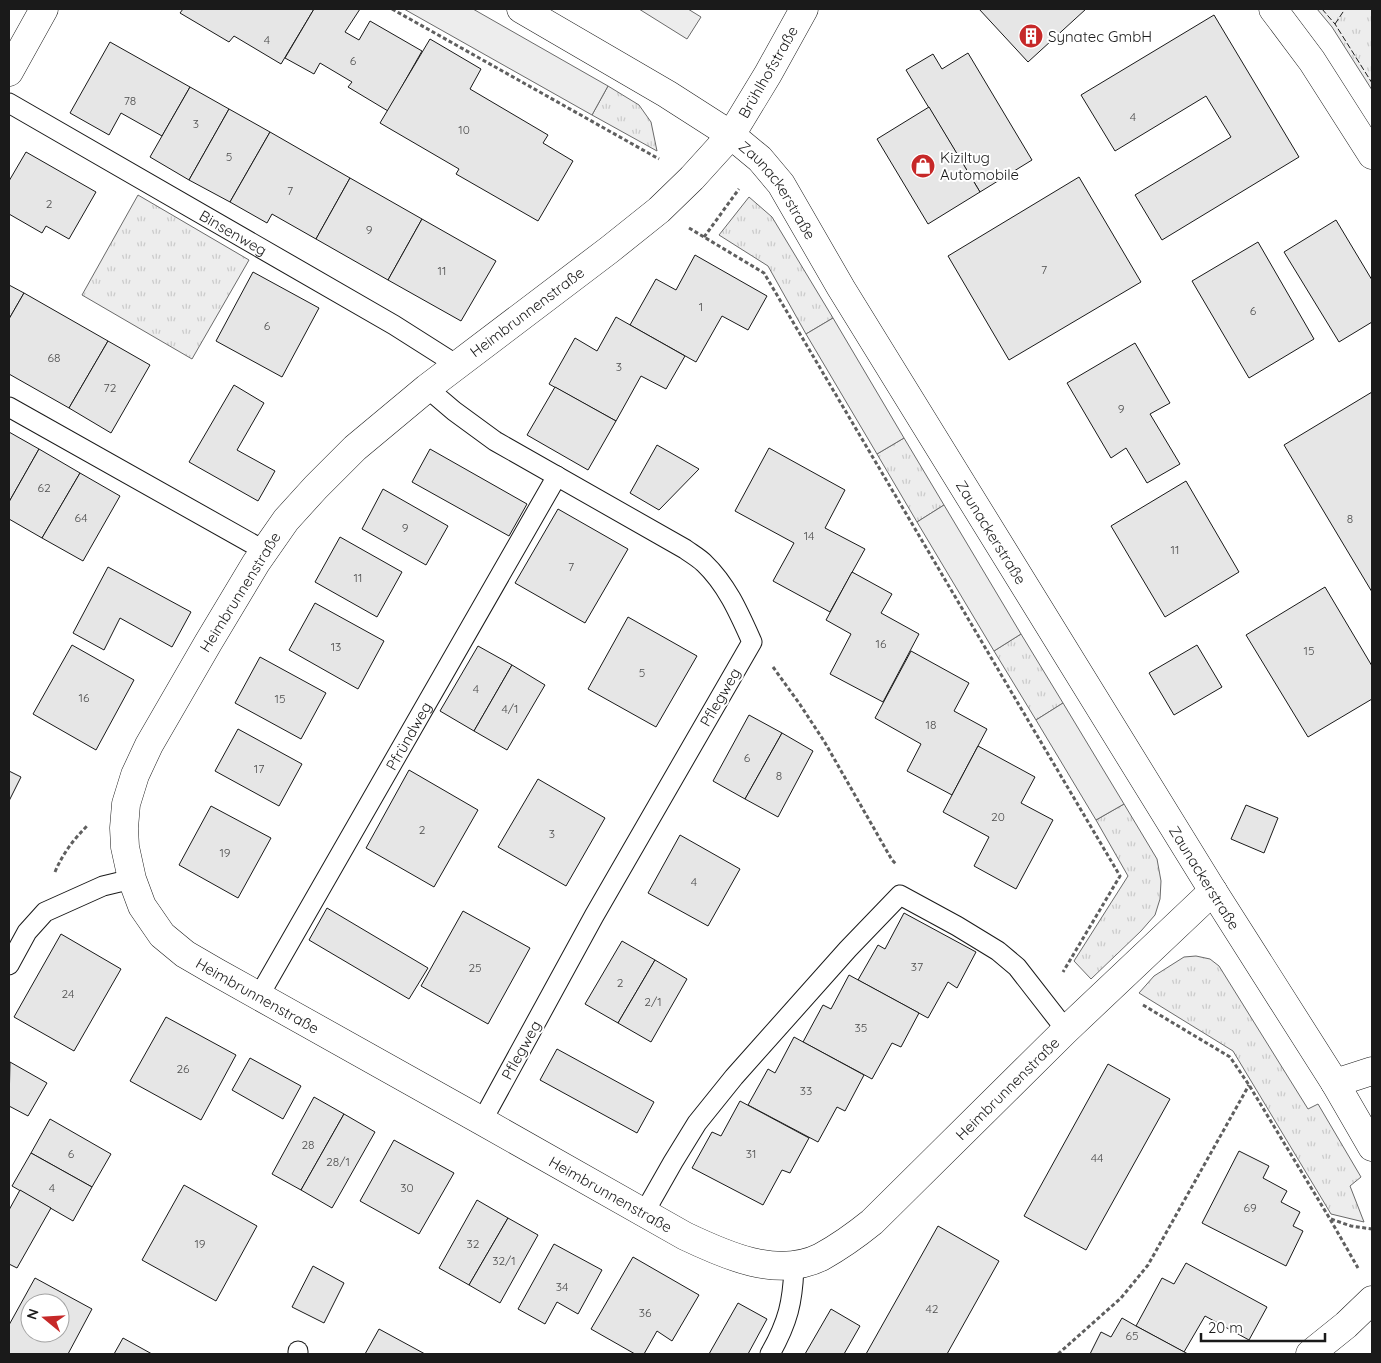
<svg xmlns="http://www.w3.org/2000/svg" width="1381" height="1363" font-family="Quicksand,sans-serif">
<defs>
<pattern id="grass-tufts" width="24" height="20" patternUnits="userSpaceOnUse" patternTransform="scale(1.25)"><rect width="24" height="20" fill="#ededed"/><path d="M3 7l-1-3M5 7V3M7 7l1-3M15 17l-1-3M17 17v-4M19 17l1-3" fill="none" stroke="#cbcbcb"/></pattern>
</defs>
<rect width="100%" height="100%" fill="#fff"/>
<g fill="url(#grass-tufts)" stroke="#6a6a6a">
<path d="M 1317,9 L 1372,9 L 1372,90 L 1332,27 Z"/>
<path d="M 608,86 L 639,105 L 651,122 L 657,151 L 592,115 Z"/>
<path d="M 138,195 L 249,260 L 192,359 L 82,295 Z"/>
<path d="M 749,197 L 772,217 L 833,318 L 806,334 L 768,266 L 719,235 Z"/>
<path d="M 904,438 L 944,505 L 917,522 L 877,454 Z"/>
<path d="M 1021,634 L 1063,703 L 1036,720 L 994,651 Z"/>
<path d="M 1124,804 L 1157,859 L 1161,881 L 1160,899 L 1155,915 L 1141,931 L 1091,979 L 1074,961 L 1128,876 L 1096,820 Z"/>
<path d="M 1196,956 L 1210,959 L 1219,966 L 1308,1109 L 1318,1104 L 1361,1177 L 1350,1186 L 1364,1222 L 1331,1214 L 1233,1051 L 1139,993 L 1154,976 L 1184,957 Z"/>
</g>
<g fill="#ededed" stroke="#6a6a6a">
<path d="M 404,9 L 473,9 L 608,86 L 592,115 Z"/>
<path d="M 639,9 L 688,9 L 701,17 L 687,39 Z"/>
<path d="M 833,318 L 904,438 L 877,454 L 806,334 Z"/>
<path d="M 944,505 L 1021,634 L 994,651 L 917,522 Z"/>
<path d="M 1063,703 L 1124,804 L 1096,820 L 1036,720 Z"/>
</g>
<g fill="#e6e6e6" stroke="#1a1a1a" fill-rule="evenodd">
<path d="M 183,9 L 314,9 L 281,64 L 234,36 L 229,42 L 180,13 Z"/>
<path d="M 314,9 L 360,9 L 345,32 L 359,40 L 370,21 L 422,51 L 388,111 L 348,87 L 352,82 L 320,63 L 314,74 L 285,58 Z"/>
<path d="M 979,9 L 1086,9 L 1028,62 Z"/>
<path d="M 1214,15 L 1299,157 L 1162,240 L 1135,195 L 1231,137 L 1206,96 L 1115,151 L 1081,95 Z"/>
<path d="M 430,39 L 481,69 L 470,89 L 548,135 L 543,143 L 573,161 L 538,221 L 456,174 L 459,169 L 380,123 Z"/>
<path d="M 110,42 L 190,87 L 162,136 L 121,113 L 109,135 L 70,113 Z"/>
<path d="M 968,53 L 1032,160 L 980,192 L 906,70 L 933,54 L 942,69 Z"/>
<path d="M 190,87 L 229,109 L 189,180 L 150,157 Z"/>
<path d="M 929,107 L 980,192 L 928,224 L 877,139 Z"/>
<path d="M 229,109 L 270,132 L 230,202 L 189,180 Z"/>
<path d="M 270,132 L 350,178 L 316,239 L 272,214 L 267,223 L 230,202 Z"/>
<path d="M 26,152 L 96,192 L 69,239 L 46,226 L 42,233 L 9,214 L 9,181 Z"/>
<path d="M 1079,177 L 1141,282 L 1009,360 L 948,256 Z"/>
<path d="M 350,178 L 422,219 L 388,280 L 316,239 Z"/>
<path d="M 422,219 L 496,261 L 461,321 L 388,280 Z"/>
<path d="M 1336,220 L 1372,280 L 1372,322 L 1339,342 L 1284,252 Z"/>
<path d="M 1258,242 L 1314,339 L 1249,378 L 1192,281 Z"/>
<path d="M 695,255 L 767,296 L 748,330 L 722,316 L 696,362 L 630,325 L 656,279 L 676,290 Z"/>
<path d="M 253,272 L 319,308 L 282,377 L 216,341 Z"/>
<path d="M 9,285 L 24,293 L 9,319 Z"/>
<path d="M 24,293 L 108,341 L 69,408 L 9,374 L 9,319 Z"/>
<path d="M 616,317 L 685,356 L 666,389 L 641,376 L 616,421 L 549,384 L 575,338 L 597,351 Z"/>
<path d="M 108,341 L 150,365 L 111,433 L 69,408 Z"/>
<path d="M 1135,343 L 1170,403 L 1150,414 L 1180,464 L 1147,483 L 1126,448 L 1111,458 L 1067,383 Z"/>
<path d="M 234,385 L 264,403 L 237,450 L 275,471 L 258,501 L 189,462 Z"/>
<path d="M 555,387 L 616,421 L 588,470 L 527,435 Z"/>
<path d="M 1372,392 L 1372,592 L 1284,445 Z"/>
<path d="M 9,432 L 39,449 L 9,502 Z"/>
<path d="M 657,445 L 699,469 L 659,510 L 630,493 Z"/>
<path d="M 769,448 L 845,490 L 825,528 L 865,549 L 830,612 L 773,581 L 794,543 L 735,511 Z"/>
<path d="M 39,449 L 80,473 L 42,538 L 9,519 L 9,502 Z"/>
<path d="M 430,449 L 527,504 L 509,536 L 412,482 Z"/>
<path d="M 80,473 L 120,496 L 83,561 L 42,538 Z"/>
<path d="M 1186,481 L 1239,572 L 1165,617 L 1111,526 Z"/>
<path d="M 383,489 L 448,526 L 426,565 L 362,529 Z"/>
<path d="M 558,509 L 628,549 L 585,623 L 515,583 Z"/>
<path d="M 340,537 L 402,572 L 377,617 L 315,582 Z"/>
<path d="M 108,567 L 191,612 L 172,647 L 120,618 L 104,650 L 73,633 Z"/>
<path d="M 852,572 L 892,594 L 881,613 L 919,634 L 883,702 L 830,674 L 851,634 L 826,620 Z"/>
<path d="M 1325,587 L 1372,666 L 1372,699 L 1308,737 L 1246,635 Z"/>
<path d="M 315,603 L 384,641 L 358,689 L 289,650 Z"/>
<path d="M 628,617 L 697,656 L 656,727 L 588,689 Z"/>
<path d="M 72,645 L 134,680 L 96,750 L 33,714 Z"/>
<path d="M 1197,645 L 1222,687 L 1174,715 L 1149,673 Z"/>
<path d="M 478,646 L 512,665 L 474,731 L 440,711 Z"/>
<path d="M 911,651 L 969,683 L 954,711 L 987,729 L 952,795 L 907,771 L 921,744 L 875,718 Z"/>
<path d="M 260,657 L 326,693 L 301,739 L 235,703 Z"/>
<path d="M 512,665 L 545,685 L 507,750 L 474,731 Z"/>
<path d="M 749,715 L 782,733 L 745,799 L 713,781 Z"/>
<path d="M 238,729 L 302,764 L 279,806 L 215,771 Z"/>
<path d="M 782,733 L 813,751 L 778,817 L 745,799 Z"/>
<path d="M 978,746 L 1035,777 L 1021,803 L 1053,820 L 1016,889 L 974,866 L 989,837 L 943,812 Z"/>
<path d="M 409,770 L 478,810 L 434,887 L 366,848 Z"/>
<path d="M 9,771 L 21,777 L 9,801 Z"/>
<path d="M 538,779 L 605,818 L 566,886 L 498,847 Z"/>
<path d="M 1246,805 L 1278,818 L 1264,853 L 1231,839 Z"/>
<path d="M 211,806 L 271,838 L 238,898 L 179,865 Z"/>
<path d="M 680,835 L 740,869 L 708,926 L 648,893 Z"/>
<path d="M 327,908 L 428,968 L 409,999 L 309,940 Z"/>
<path d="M 463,911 L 530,948 L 488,1024 L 421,986 Z"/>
<path d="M 904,913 L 976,952 L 957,988 L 948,982 L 928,1018 L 858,980 L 878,945 L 885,949 Z"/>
<path d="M 61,934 L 121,969 L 74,1051 L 14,1017 Z"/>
<path d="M 622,941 L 655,960 L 618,1023 L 585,1004 Z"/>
<path d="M 655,960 L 687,979 L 651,1042 L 618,1023 Z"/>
<path d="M 849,975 L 919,1013 L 901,1047 L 892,1043 L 872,1079 L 803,1042 L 823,1005 L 831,1009 Z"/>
<path d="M 166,1017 L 236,1055 L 201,1120 L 130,1081 Z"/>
<path d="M 794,1037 L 864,1075 L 845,1111 L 837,1107 L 818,1142 L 748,1105 L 768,1069 L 775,1073 Z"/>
<path d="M 557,1049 L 654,1102 L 637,1133 L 540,1080 Z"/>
<path d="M 250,1058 L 301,1086 L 283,1119 L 232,1090 Z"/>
<path d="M 10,1062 L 47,1083 L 28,1116 L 9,1106 Z"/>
<path d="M 1108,1064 L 1170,1099 L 1086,1250 L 1024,1216 Z"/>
<path d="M 314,1097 L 344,1114 L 301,1190 L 272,1174 Z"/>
<path d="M 740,1101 L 809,1138 L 790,1173 L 782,1170 L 763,1205 L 692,1168 L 712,1132 L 721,1136 Z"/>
<path d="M 344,1114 L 375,1132 L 332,1208 L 301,1190 Z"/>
<path d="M 50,1119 L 111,1154 L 92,1187 L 31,1153 Z"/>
<path d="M 394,1140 L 454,1173 L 419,1234 L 360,1201 Z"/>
<path d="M 1239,1151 L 1269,1166 L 1263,1178 L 1287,1191 L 1281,1202 L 1300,1212 L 1293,1226 L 1303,1231 L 1286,1266 L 1202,1223 Z"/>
<path d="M 31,1153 L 92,1187 L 73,1221 L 12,1186 Z"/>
<path d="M 184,1185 L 257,1226 L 216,1301 L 142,1260 Z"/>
<path d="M 20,1190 L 51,1208 L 17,1268 L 9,1264 L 9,1210 Z"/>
<path d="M 477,1200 L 508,1218 L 469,1285 L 439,1268 Z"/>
<path d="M 508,1218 L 538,1235 L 500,1303 L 469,1285 Z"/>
<path d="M 938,1226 L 999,1261 L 947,1354 L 866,1354 Z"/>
<path d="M 554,1244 L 602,1270 L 578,1314 L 557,1302 L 545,1324 L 518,1309 Z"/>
<path d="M 633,1257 L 699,1295 L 672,1341 L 657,1331 L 644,1354 L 635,1354 L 591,1329 Z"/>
<path d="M 1186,1263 L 1267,1307 L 1249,1340 L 1205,1316 L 1184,1352 L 1136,1326 L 1162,1278 L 1174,1284 Z"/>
<path d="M 313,1266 L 344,1283 L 324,1323 L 292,1307 Z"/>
<path d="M 35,1278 L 92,1309 L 68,1354 L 11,1354 L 9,1353 L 9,1325 ZM 30,1303 L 60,1303 L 60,1333 L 30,1333 Z"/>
<path d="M 738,1303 L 767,1319 L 748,1354 L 709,1354 Z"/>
<path d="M 831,1309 L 860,1326 L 844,1354 L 805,1354 Z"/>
<path d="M 1122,1318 L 1136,1326 L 1188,1354 L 1090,1354 L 1101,1332 L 1111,1337 Z"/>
<path d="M 379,1329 L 425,1354 L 365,1354 Z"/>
<path d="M 123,1338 L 152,1354 L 114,1354 Z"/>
</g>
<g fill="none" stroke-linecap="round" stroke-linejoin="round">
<defs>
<g id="service">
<path id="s1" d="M 9,103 L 394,325 L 457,365"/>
<path d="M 427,388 L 454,411 L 495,441 L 685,549 C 692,554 699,558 704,563 C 727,585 739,613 752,642 L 594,916 L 482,1121"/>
<path d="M 9,407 L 265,551"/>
<path d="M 9,965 L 27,932 L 45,912 L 103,886 L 132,879"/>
<path id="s2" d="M 259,996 L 557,476"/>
<path d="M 644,1213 L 673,1162 L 697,1123 L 734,1077 L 848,949 L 900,895 L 957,926 L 998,951 L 1017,967 L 1066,1030"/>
<path d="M 298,1354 L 298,1351"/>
<path d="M 770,1354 C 788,1322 793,1302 794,1265"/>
</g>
<g id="minor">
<path id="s3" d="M 521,9 L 667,94 L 731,135 L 760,159 L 781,184 L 841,288 L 1213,891 L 1335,1083 L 1372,1147"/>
<path id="s4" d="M 804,9 L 768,74 L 731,135 L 692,178 L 659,210 L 609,250 L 427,388 L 355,448 L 316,487 L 286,520 L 256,563 L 208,643 L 149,745 L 135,775 L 126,804 L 124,828 L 125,847 L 132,879 L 142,906 L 162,935 L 185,954 L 216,972 L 482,1121 L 685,1236 C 725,1255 777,1279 821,1257 C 839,1247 856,1235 872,1222 L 1066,1030 L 1213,891"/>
<path d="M 1273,9 L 1312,61 L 1372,155"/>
<path d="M 9,72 L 44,9"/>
<path d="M 1335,1083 L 1372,1071"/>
<path d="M 1310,1354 L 1346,1325 L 1372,1300"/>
</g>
</defs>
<use href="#service" stroke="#1a1a1a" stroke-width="21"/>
<use href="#minor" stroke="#1a1a1a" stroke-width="29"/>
<g stroke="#5f5f5f" stroke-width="3" stroke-dasharray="4 2.5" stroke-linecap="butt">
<path d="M 392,9 L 659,159"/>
<path d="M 689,228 L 764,273 L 1120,876 L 1063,972"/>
<path d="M 704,237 L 739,189"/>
<path d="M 773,667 L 799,703 L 824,741 L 892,860 L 897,865"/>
<path d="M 55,872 C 63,853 74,839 88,825"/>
<path d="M 1143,1005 L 1230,1057 L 1249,1085 L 1330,1219 L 1358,1268"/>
<path d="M 1331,1219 L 1351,1226 L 1372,1229"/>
<path d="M 1058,1354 L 1121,1298 L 1148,1265 L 1249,1085"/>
</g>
<use href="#service" stroke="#fff" stroke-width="19"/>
<use href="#minor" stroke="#fff" stroke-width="28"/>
<g stroke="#1a1a1a" stroke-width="1" stroke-dasharray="6 2.5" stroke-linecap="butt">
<path d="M 1322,9 L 1335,24 L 1372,83"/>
<path d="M 1335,24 L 1345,9"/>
</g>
</g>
<defs>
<symbol id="building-disc" viewBox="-11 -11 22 22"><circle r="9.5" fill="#c62828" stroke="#fff"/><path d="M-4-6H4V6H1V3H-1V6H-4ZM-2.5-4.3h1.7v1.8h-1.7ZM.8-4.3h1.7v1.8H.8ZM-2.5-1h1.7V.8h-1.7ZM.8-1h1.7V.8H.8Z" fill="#fff"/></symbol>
<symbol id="shop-disc" viewBox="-11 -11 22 22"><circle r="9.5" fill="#c62828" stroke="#fff"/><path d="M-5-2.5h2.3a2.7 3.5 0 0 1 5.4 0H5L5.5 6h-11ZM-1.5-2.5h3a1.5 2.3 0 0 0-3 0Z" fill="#fff"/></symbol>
</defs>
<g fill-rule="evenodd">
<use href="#building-disc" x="1017" y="22" width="28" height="28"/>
<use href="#shop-disc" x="909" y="152" width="28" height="28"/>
</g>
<g text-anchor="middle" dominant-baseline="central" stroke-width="4" stroke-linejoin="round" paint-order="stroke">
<g font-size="12" fill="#4d4d4d">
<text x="267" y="39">4</text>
<text x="353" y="60">6</text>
<text x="130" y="100">78</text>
<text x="1133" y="116">4</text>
<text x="196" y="123">3</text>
<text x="464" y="129">10</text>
<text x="229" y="156">5</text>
<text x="290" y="190">7</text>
<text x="49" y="203">2</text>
<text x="369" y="229">9</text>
<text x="1044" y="269">7</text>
<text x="442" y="270">11</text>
<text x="701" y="306">1</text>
<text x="1253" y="310">6</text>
<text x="267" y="325">6</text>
<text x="54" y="357">68</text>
<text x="619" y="366">3</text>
<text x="110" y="387">72</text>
<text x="1121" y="408">9</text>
<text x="44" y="487">62</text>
<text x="81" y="517">64</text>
<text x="1350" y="518">8</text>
<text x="405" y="527">9</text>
<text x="809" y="535">14</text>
<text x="1175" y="549">11</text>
<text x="571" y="566">7</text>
<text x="358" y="577">11</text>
<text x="881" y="643">16</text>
<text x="336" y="646">13</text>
<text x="1309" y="650">15</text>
<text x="642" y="672">5</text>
<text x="476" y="688">4</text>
<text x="84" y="697">16</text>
<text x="280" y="698">15</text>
<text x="510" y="708">4/1</text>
<text x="931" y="724">18</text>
<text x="747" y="757">6</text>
<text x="259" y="768">17</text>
<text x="779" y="775">8</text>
<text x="998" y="816">20</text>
<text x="422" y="829">2</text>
<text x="552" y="833">3</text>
<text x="225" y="852">19</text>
<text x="694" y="881">4</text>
<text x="917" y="966">37</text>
<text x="475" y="967">25</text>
<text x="620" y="982">2</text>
<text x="68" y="993">24</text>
<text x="653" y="1001">2/1</text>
<text x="861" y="1027">35</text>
<text x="183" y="1068">26</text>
<text x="806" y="1090">33</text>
<text x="308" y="1144">28</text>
<text x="71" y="1153">6</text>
<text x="751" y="1153">31</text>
<text x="1097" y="1157">44</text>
<text x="338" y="1161">28/1</text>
<text x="52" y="1187">4</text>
<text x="407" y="1187">30</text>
<text x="1250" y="1207">69</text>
<text x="200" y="1243">19</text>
<text x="473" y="1243">32</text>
<text x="504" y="1260">32/1</text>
<text x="562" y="1286">34</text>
<text x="932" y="1308">42</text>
<text x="645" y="1312">36</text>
<text x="1132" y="1335">65</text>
</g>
<g font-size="15" fill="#1a1a1a" stroke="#fff" text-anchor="start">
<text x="1048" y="36">Synatec GmbH</text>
<text x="940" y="157">Kiziltug<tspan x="940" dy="17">Automobile</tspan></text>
</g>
<g font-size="15" fill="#1a1a1a" stroke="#fff">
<text transform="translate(768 72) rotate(-60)">Brühlhofstraße</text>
<text stroke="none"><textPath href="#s3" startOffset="318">Zaunackerstraße</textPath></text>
<text stroke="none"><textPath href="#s1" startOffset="259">Binsenweg</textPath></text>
<text transform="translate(527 312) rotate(-37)">Heimbrunnenstraße</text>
<text stroke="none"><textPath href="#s3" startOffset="722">Zaunackerstraße</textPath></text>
<text transform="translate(240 592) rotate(-58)">Heimbrunnenstraße</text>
<text transform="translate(720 697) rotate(-60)">Pflegweg</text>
<text stroke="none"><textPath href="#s2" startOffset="300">Pfründweg</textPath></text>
<text stroke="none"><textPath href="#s3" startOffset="1128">Zaunackerstraße</textPath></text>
<text stroke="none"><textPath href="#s4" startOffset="1316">Heimbrunnenstraße</textPath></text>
<text transform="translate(521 1050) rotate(-61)">Pflegweg</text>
<text stroke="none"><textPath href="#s4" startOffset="2201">Heimbrunnenstraße</textPath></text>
<text stroke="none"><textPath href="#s4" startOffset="1721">Heimbrunnenstraße</textPath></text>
</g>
</g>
<rect width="1381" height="1363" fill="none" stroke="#1a1a1a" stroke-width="20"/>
<g transform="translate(45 1318) rotate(288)"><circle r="24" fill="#ffffff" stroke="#a3a3a3"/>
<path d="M0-4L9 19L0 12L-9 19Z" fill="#c62828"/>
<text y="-8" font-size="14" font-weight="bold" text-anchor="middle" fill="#1a1a1a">N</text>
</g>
<path d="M1201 1333v8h124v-8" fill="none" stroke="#1a1a1a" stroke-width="2.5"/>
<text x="1208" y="1333" font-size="15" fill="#1a1a1a" stroke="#ffffff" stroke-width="4" paint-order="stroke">20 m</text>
</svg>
